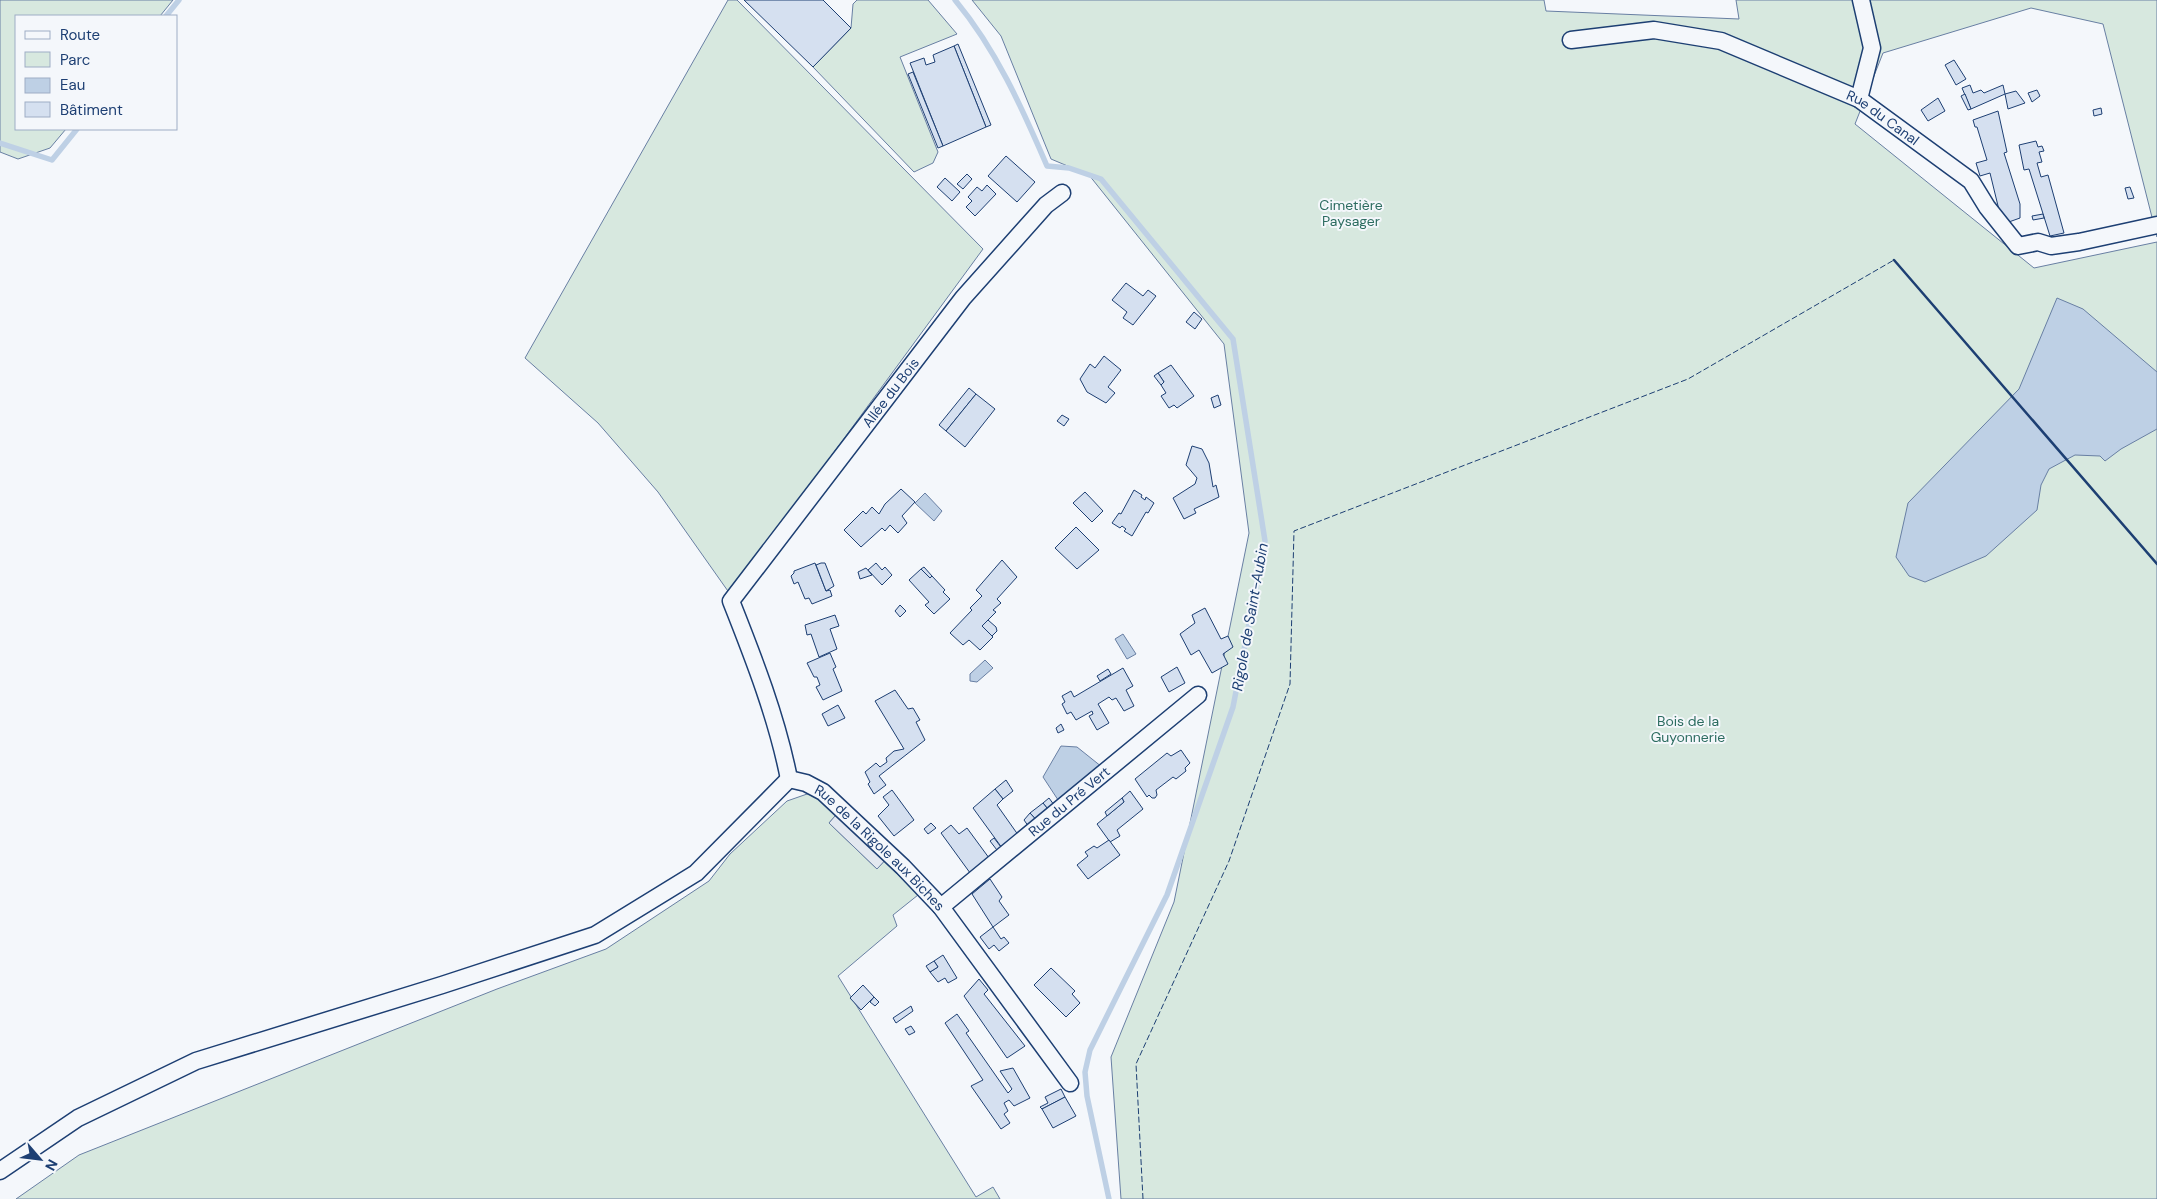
<svg xmlns="http://www.w3.org/2000/svg" width="2157" height="1199" font-family="'DM Sans',sans-serif">
<rect width="100%" height="100%" fill="#f4f7fb"/>
<g fill="#d7e8df" stroke="#687fa3">
<path d="M 0,0 L 173,0 L 160,16 L 16,16 L 16,129 L 66,129 L 50,148 L 18,159 L 0,152 Z"/>
<path d="M 728,0 L 737,0 L 983,249 L 730,594 L 658,492 L 598,423 L 525,358 Z"/>
<path d="M 857,0 L 928,0 L 957,34 L 900,57 L 938,152 L 933,163 L 914,172 L 813,67 L 851,28 L 853,4 Z"/>
<path d="M 972,0 L 1544,0 L 1546,11 L 1739,19 L 1736,0 L 2157,0 L 2157,237 L 2103,24 L 2031,8 L 1883,53 L 1855,124 L 2034,268 L 2157,242 L 2157,1199 L 1121,1199 L 1111,1057 L 1174,902 L 1249,533 L 1224,344 L 1089,175 L 1051,159 L 1001,36 Z"/>
<path d="M 810,793 L 837,814 L 829,823 L 877,869 L 884,861 L 918,895 L 893,915 L 897,926 L 838,976 L 976,1197 L 993,1187 L 1000,1199 L 16,1199 L 79,1155 L 497,989 L 606,949 L 709,881 L 730,854 L 787,801 Z"/>
</g>
<path fill="#e3e8f0" stroke="#687fa3" d="M 841,809 L 890,855 L 877,869 L 829,823 Z"/>
<g fill="#bed0e5" stroke="#687fa3">
<path d="M 2057,298 L 2083,309 L 2157,372 L 2157,429 L 2121,449 L 2105,461 L 2100,456 L 2075,455 L 2049,469 L 2041,485 L 2037,510 L 1986,556 L 1925,582 L 1909,576 L 1896,557 L 1908,503 L 2019,389 Z"/>
<path d="M 925,493 L 942,511 L 934,521 L 915,503 Z"/>
<path d="M 1123,634 L 1136,654 L 1127,659 L 1115,639 Z"/>
<path d="M 985,660 L 993,668 L 977,682 L 970,681 L 970,674 Z"/>
<path d="M 1061,746 L 1077,747 L 1102,767 L 1062,806 L 1043,777 Z"/>
</g>
<g fill="none" stroke-linecap="round" stroke-linejoin="round">
<g stroke="#bed0e5" stroke-width="5.5">
<path d="M 955,0 C 996,49 1022,108 1047,166 L 1069,168 L 1101,179 L 1233,339 L 1265,541 L 1233,707 L 1167,895 L 1090,1050 L 1085,1072 L 1087,1096 L 1109,1199"/>
<path d="M 166,16 L 179,0"/>
<path d="M 0,143 L 52,160 L 77,129"/>
</g>
</g>
<g fill="#d5e0f0" stroke="#1d3f73">
<path d="M 744,0 L 823,0 L 851,28 L 813,67 Z"/>
<path d="M 958,44 L 991,125 L 986,127 L 954,46 Z"/>
<path d="M 954,46 L 986,127 L 943,146 L 910,63 L 924,58 L 926,65 L 935,62 L 933,55 Z"/>
<path d="M 1954,60 L 1966,79 L 1956,85 L 1945,65 Z"/>
<path d="M 913,72 L 943,146 L 938,148 L 908,74 Z"/>
<path d="M 1970,85 L 1973,93 L 1981,90 L 1984,93 L 2003,85 L 2005,94 L 1971,109 L 1962,88 Z"/>
<path d="M 2037,90 L 2040,96 L 2032,102 L 2028,93 Z"/>
<path d="M 2016,91 L 2025,103 L 2008,109 L 2005,94 Z"/>
<path d="M 1965,94 L 1971,109 L 1968,110 L 1961,96 Z"/>
<path d="M 1938,98 L 1945,111 L 1928,121 L 1921,110 Z"/>
<path d="M 2101,108 L 2102,114 L 2094,116 L 2093,110 Z"/>
<path d="M 1998,111 L 2007,152 L 2004,153 L 2020,204 L 2020,218 L 2006,223 L 1999,210 L 1990,173 L 1980,176 L 1976,163 L 1987,160 L 1977,127 L 1975,127 L 1973,120 Z"/>
<path d="M 2036,141 L 2038,147 L 2042,146 L 2044,151 L 2039,152 L 2042,162 L 2037,163 L 2041,177 L 2048,175 L 2064,233 L 2050,236 L 2029,169 L 2024,170 L 2019,145 Z"/>
<path d="M 1006,156 L 1035,182 L 1017,202 L 988,176 Z"/>
<path d="M 967,174 L 972,179 L 963,189 L 957,184 Z"/>
<path d="M 945,178 L 960,192 L 952,201 L 937,187 Z"/>
<path d="M 987,185 L 996,194 L 975,216 L 966,207 L 972,201 L 968,197 L 977,187 L 982,191 Z"/>
<path d="M 2130,187 L 2134,198 L 2128,199 L 2125,188 Z"/>
<path d="M 2043,214 L 2044,218 L 2033,220 L 2032,216 Z"/>
<path d="M 1126,283 L 1143,296 L 1148,290 L 1156,296 L 1133,325 L 1123,318 L 1127,312 L 1112,300 Z"/>
<path d="M 1194,312 L 1202,319 L 1195,329 L 1186,322 Z"/>
<path d="M 1104,356 L 1121,370 L 1108,387 L 1115,393 L 1106,403 L 1087,392 L 1080,379 L 1090,364 L 1095,368 Z"/>
<path d="M 1171,365 L 1194,396 L 1177,408 L 1174,405 L 1169,408 L 1161,396 L 1166,393 L 1161,385 L 1164,382 L 1158,373 Z"/>
<path d="M 1158,373 L 1164,382 L 1161,385 L 1154,376 Z"/>
<path d="M 969,388 L 976,394 L 946,431 L 939,425 Z"/>
<path d="M 976,394 L 995,409 L 965,447 L 946,431 Z"/>
<path d="M 1218,395 L 1221,405 L 1214,408 L 1211,398 Z"/>
<path d="M 1062,415 L 1069,419 L 1064,426 L 1057,421 Z"/>
<path d="M 1192,446 L 1202,449 L 1209,463 L 1213,487 L 1216,485 L 1219,497 L 1194,509 L 1196,513 L 1184,519 L 1173,498 L 1195,484 L 1197,478 L 1186,465 Z"/>
<path d="M 901,489 L 915,502 L 902,516 L 907,523 L 898,533 L 890,525 L 885,531 L 882,528 L 861,547 L 844,530 L 863,511 L 866,514 L 872,507 L 879,514 L 885,504 Z"/>
<path d="M 1134,490 L 1142,495 L 1141,497 L 1145,500 L 1146,497 L 1154,503 L 1148,513 L 1146,512 L 1132,536 L 1124,531 L 1126,529 L 1122,526 L 1120,528 L 1112,523 L 1119,513 L 1121,514 Z"/>
<path d="M 1085,492 L 1103,511 L 1092,522 L 1073,503 Z"/>
<path d="M 1076,527 L 1099,550 L 1077,569 L 1055,548 Z"/>
<path d="M 1002,560 L 1017,577 L 997,599 L 1001,603 L 993,610 L 996,612 L 982,626 L 993,637 L 980,650 L 969,640 L 963,645 L 950,633 L 972,610 L 970,608 L 982,596 L 976,590 Z"/>
<path d="M 815,563 L 826,591 L 830,590 L 832,596 L 812,604 L 809,598 L 805,599 L 798,582 L 794,584 L 791,576 L 794,573 L 794,571 Z"/>
<path d="M 821,563 L 825,563 L 834,586 L 826,591 L 816,565 Z"/>
<path d="M 876,563 L 882,570 L 885,567 L 892,575 L 882,585 L 868,570 Z"/>
<path d="M 924,567 L 932,576 L 930,578 L 921,569 Z"/>
<path d="M 866,568 L 872,575 L 860,579 L 858,572 Z"/>
<path d="M 921,569 L 930,578 L 932,576 L 945,590 L 943,592 L 950,599 L 934,614 L 925,605 L 929,602 L 909,580 Z"/>
<path d="M 900,605 L 906,611 L 900,617 L 895,611 Z"/>
<path d="M 1205,608 L 1221,639 L 1228,636 L 1233,647 L 1223,654 L 1228,664 L 1212,673 L 1199,650 L 1191,655 L 1180,634 L 1195,623 L 1192,615 Z"/>
<path d="M 835,615 L 839,626 L 830,629 L 837,649 L 819,657 L 811,634 L 807,635 L 805,625 Z"/>
<path d="M 988,620 L 996,627 L 997,631 L 992,636 L 982,626 Z"/>
<path d="M 830,653 L 836,667 L 833,669 L 842,691 L 823,700 L 816,687 L 820,685 L 817,677 L 814,677 L 807,663 Z"/>
<path d="M 1177,667 L 1185,683 L 1169,692 L 1161,677 Z"/>
<path d="M 1123,668 L 1133,686 L 1126,690 L 1134,706 L 1124,711 L 1116,698 L 1112,700 L 1109,697 L 1098,704 L 1109,723 L 1097,730 L 1089,716 L 1093,714 L 1092,711 L 1076,720 L 1071,712 L 1067,714 L 1062,704 L 1065,702 L 1062,696 L 1071,691 L 1074,697 Z"/>
<path d="M 1108,669 L 1111,674 L 1100,681 L 1097,676 Z"/>
<path d="M 895,690 L 908,709 L 913,708 L 920,720 L 916,722 L 925,740 L 879,776 L 886,785 L 874,794 L 868,784 L 870,782 L 865,772 L 876,763 L 880,767 L 887,762 L 886,758 L 894,751 L 904,749 L 875,701 Z"/>
<path d="M 838,705 L 845,718 L 828,726 L 822,714 Z"/>
<path d="M 1061,724 L 1064,730 L 1058,733 L 1056,728 Z"/>
<path d="M 1181,750 L 1190,763 L 1185,768 L 1186,771 L 1176,779 L 1173,777 L 1156,790 L 1157,795 L 1155,798 L 1152,798 L 1149,795 L 1147,797 L 1135,779 L 1167,753 L 1171,756 Z"/>
<path d="M 1006,780 L 1013,791 L 1003,799 L 995,789 Z"/>
<path d="M 995,789 L 1003,799 L 997,805 L 1021,839 L 1005,852 L 973,808 Z"/>
<path d="M 892,790 L 914,820 L 894,836 L 878,816 L 889,805 L 883,797 Z"/>
<path d="M 1130,791 L 1143,809 L 1117,830 L 1120,836 L 1110,842 L 1097,824 L 1124,802 L 1122,798 Z"/>
<path d="M 1049,798 L 1057,809 L 1051,813 L 1043,803 Z"/>
<path d="M 1122,798 L 1124,802 L 1107,816 L 1105,812 Z"/>
<path d="M 1043,803 L 1051,813 L 1039,823 L 1030,813 Z"/>
<path d="M 1030,813 L 1039,823 L 1031,830 L 1024,820 Z"/>
<path d="M 931,823 L 936,828 L 928,834 L 924,829 Z"/>
<path d="M 951,825 L 959,834 L 967,828 L 992,862 L 973,877 L 941,833 Z"/>
<path d="M 994,838 L 1004,851 L 1000,854 L 990,841 Z"/>
<path d="M 1109,840 L 1120,855 L 1088,879 L 1077,865 L 1088,856 L 1085,852 L 1094,846 L 1097,848 Z"/>
<path d="M 990,879 L 1002,897 L 999,901 L 1009,915 L 993,927 L 972,894 Z"/>
<path d="M 993,927 L 1001,939 L 1004,937 L 1009,943 L 999,951 L 994,945 L 989,949 L 980,937 Z"/>
<path d="M 943,955 L 957,978 L 948,983 L 945,978 L 938,982 L 930,972 L 938,967 L 934,961 Z"/>
<path d="M 934,961 L 938,967 L 930,972 L 926,966 Z"/>
<path d="M 1051,968 L 1075,991 L 1072,994 L 1080,1003 L 1066,1017 L 1034,985 Z"/>
<path d="M 979,979 L 988,990 L 984,994 L 1025,1046 L 1007,1058 L 964,996 Z"/>
<path d="M 863,985 L 874,997 L 861,1010 L 850,998 Z"/>
<path d="M 874,997 L 879,1002 L 875,1006 L 870,1002 Z"/>
<path d="M 911,1006 L 913,1011 L 896,1023 L 893,1018 Z"/>
<path d="M 957,1014 L 969,1031 L 966,1033 L 1008,1093 L 1012,1089 L 1000,1071 L 1013,1068 L 1030,1098 L 1014,1106 L 1009,1100 L 1004,1103 L 1008,1111 L 1004,1114 L 1010,1123 L 1001,1129 L 971,1086 L 983,1080 L 945,1023 Z"/>
<path d="M 911,1026 L 915,1032 L 909,1035 L 905,1029 Z"/>
<path d="M 1061,1089 L 1065,1097 L 1042,1109 L 1040,1107 L 1048,1103 L 1045,1097 Z"/>
<path d="M 1065,1097 L 1076,1116 L 1053,1128 L 1042,1109 Z"/>
</g>
<g fill="none" stroke-linecap="round" stroke-linejoin="round">
<defs>
<g id="minor">
<path id="s1" d="M 1571,40 L 1654,30 L 1721,41 L 1859,99 L 1971,181 L 1987,207 L 2018,246 L 2038,242 L 2051,246 L 2079,242 L 2157,225"/>
<path d="M 1859,99 L 1872,48 L 1861,0"/>
<path id="s2" d="M 789,779 C 777,718 754,659 731,601 L 963,298 L 1046,205 L 1062,193"/>
<path id="s3" d="M 789,779 L 806,783 L 823,792 L 903,867 L 941,907 L 1070,1083"/>
<path id="s4" d="M 941,907 L 1198,695"/>
<path d="M 0,1171 L 78,1118 L 196,1061 L 442,985 L 595,935 L 696,873 L 789,779"/>
</g>
</defs>
<use href="#minor" stroke="#1d3f73" stroke-width="19"/>
<use href="#minor" stroke="#f4f7fb" stroke-width="16"/>
<path stroke="#1d3f73" stroke-width="1" stroke-dasharray="6 2.5" stroke-linecap="butt" d="M 1143,1199 L 1136,1064 L 1229,861 L 1290,684 L 1294,531 L 1688,379 L 1894,260"/>
<path stroke="#1d3f73" stroke-width="2.5" d="M 1894,260 L 2157,564"/>
</g>
<g text-anchor="middle" dominant-baseline="central" stroke-width="4" stroke-linejoin="round" paint-order="stroke">
<g font-size="14" fill="#1d3f73" stroke="#f4f7fb">
<text stroke="none"><textPath href="#s1" startOffset="331">Rue du Canal</textPath></text>
<text stroke="none"><textPath href="#s2" startOffset="450">Allée du Bois</textPath></text>
<text stroke="none"><textPath href="#s4" startOffset="166">Rue du Pré Vert</textPath></text>
<text stroke="none"><textPath href="#s3" startOffset="116">Rue de la Rigole aux Biches</textPath></text>
</g>
<g font-size="14" fill="#2c6c60" stroke="#f4f7fb">
<text x="1351" y="205">Cimetière<tspan x="1351" dy="16">Paysager</tspan></text>
<text x="1688" y="721">Bois de la<tspan x="1688" dy="16">Guyonnerie</tspan></text>
</g>
<g font-size="15" font-style="italic" fill="#1d3f73" stroke="#f4f7fb">
<text transform="translate(1250 617) rotate(-80)">Rigole de Saint-Aubin</text>
</g>
</g>
<rect x="15" y="15" width="162" height="115" fill="#f4f7fb" stroke="#9eadc5"/>
<rect x="25" y="31" width="25" height="8" fill="#f4f7fb" stroke="#9eadc5"/>
<text x="60" y="40" font-size="15" fill="#1d3f73">Route</text>
<rect x="25" y="52" width="25" height="15" fill="#d7e8df" stroke="#9eadc5"/>
<text x="60" y="65" font-size="15" fill="#1d3f73">Parc</text>
<rect x="25" y="78" width="25" height="15" fill="#bed0e5" stroke="#9eadc5"/>
<text x="60" y="90" font-size="15" fill="#1d3f73">Eau</text>
<rect x="25" y="102" width="25" height="15" fill="#d5e0f0" stroke="#9eadc5"/>
<text x="60" y="115" font-size="15" fill="#1d3f73">Bâtiment</text>
<g transform="translate(40 1159) rotate(118)" stroke="#f4f7fb" stroke-width="4" paint-order="stroke">
<path d="M0-4L9 19L0 12L-9 19Z" fill="#1d3f73"/>
<text y="-8" font-size="14" font-weight="bold" text-anchor="middle" fill="#1d3f73">N</text>
</g>
</svg>
